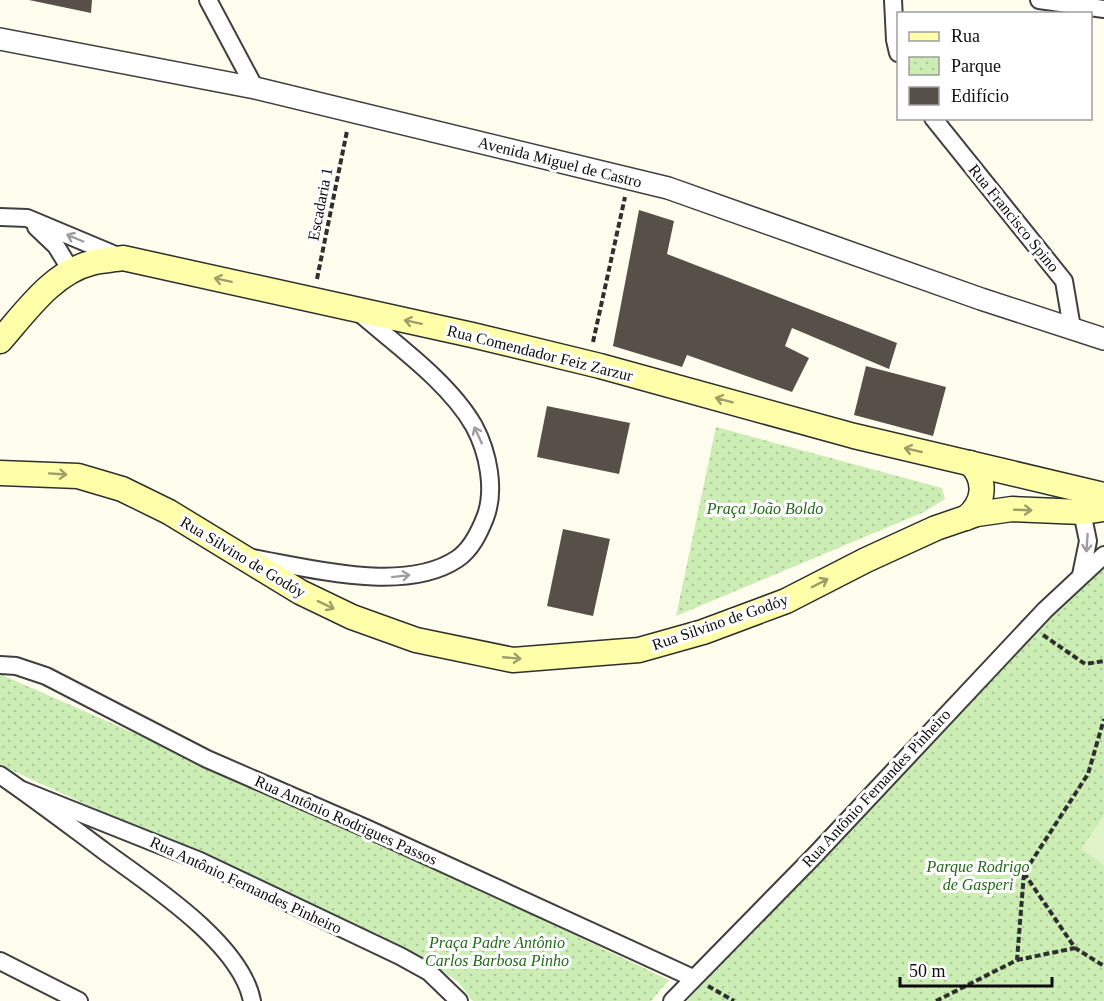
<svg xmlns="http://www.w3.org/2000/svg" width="1104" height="1001" font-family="Georgia,serif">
<defs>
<pattern id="park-dots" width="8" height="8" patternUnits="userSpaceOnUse" patternTransform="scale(1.5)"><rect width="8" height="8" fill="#ccedb4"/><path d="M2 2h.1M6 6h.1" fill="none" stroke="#aeca9a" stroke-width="1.8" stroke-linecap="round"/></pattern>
</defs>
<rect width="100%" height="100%" fill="#fffdee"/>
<g fill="url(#park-dots)">
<path d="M 716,427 L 942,488 L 945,499 L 924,512 L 676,616 Z"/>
<path d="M 1104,568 L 1104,1001 L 687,1001 L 971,696 L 1080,586 Z"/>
<path d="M 0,674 L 361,833 L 669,980 L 651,1001 L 473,1001 L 458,982 L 430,962 L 0,765 Z"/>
</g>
<path fill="#dff3c6" d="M 1104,815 L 1104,865 L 1081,849 Z"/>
<g fill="#575049">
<path d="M 29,0 L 92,0 L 91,13 Z"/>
<path d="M 639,210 L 674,221 L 667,254 L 897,343 L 889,369 L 792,328 L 785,346 L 809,358 L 792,392 L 687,355 L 682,367 L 613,346 Z"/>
<path d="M 866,366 L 946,387 L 933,436 L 854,415 Z"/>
<path d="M 547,406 L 630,423 L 619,474 L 537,457 Z"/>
<path d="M 563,529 L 610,539 L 593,616 L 547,606 Z"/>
</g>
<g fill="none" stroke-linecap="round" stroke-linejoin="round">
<defs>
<g id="minor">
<path d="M 208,0 L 255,88"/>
<path d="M 893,0 L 895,40 L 898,53"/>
<path d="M 1039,0 L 1104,9"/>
<path d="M 933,118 L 1064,281 L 1072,328"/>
<path d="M 0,217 L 27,218 L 120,257"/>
<path d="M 36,227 L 56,246 L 72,272"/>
<path d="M 252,558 C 310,568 405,594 457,559 C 471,550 479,533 485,518 C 496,490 488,452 474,426 C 449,382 395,344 357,311"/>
<path d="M 1081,575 L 1088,541 L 1082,512"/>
<path d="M 0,665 L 16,666 L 46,676 L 207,759 L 368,829 L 693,978"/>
<path d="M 0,775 C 35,799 69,825 104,851 C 149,884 241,943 252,1001"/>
<path d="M 22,790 L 200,861 L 400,956 L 429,972 L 459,1001"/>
<path d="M 0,961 L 79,1001"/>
<path d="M 672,1001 L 815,855 L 1045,610 L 1104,555"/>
</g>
<path id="tertiary" d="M 0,39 L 255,88 L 668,188 L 981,299 L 1104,339"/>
<g id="secondary">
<path d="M 0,341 C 24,314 53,272 91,263 C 101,260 112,260 123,258 L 472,335 L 600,366 L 854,436 L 1104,495"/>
<path d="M 0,473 L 78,476 L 122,489 L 169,512 L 300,592 L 352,617 L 416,640 L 513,660 L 639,650 L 703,632 L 786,601 L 866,560 L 936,528 L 977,514 L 1012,509 L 1082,512 L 1104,509"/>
<path d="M 966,518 C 985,503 987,480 970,463"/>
</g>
</defs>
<use href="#minor" stroke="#404040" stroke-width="20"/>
<use href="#tertiary" stroke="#404040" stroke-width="24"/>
<use href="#secondary" stroke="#2f2f2f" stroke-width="27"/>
<g stroke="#2f2f2f" stroke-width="4" stroke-dasharray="6 3" stroke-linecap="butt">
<path d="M 317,279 L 347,131"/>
<path d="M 593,342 L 625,197"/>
<path d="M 1043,635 L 1085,664 L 1104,661"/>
<path d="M 1024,873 L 1075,948 L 1104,966"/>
<path d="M 1017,960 L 1075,948"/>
<path d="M 708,986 L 734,1001"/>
<path d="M 936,1001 L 1017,960 L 1024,873 L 1088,774 L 1104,719"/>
</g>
<use href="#minor" stroke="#fff" stroke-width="16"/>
<use href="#tertiary" stroke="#fff" stroke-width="21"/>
<use href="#secondary" stroke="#fffea9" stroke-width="24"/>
</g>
<defs><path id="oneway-shaft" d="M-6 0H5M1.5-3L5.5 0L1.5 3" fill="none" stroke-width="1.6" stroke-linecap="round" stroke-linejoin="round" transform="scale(1.5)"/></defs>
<g stroke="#9e9e9e">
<use href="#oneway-shaft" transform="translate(75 238) rotate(-157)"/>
<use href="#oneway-shaft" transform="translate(478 435) rotate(-115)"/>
<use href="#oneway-shaft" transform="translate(1087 543) rotate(94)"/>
<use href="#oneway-shaft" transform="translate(401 576) rotate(-7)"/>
</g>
<g stroke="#9e9e6b">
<use href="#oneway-shaft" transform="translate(223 280) rotate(-168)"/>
<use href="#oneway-shaft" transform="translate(413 322) rotate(-168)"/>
<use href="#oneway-shaft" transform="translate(724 400) rotate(-165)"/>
<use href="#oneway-shaft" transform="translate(913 450) rotate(-167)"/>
<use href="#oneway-shaft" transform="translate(58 474) rotate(4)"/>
<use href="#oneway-shaft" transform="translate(1023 510) rotate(2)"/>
<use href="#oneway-shaft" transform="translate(820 583) rotate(-27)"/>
<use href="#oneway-shaft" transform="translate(326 605) rotate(26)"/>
<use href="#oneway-shaft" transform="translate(512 658) rotate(5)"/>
</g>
<g text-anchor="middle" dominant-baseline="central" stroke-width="6" stroke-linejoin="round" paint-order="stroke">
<g font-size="16" fill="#0d0d0d" stroke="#fff">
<text transform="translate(560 162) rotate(14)">Avenida Miguel de Castro</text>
<text transform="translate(320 204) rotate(-79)">Escadaria 1</text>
<text transform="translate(1014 218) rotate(51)">Rua Francisco Spino</text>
<text transform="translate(540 353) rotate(14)">Rua Comendador Feiz Zarzur</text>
<text transform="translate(243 557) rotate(31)">Rua Silvino de Godóy</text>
<text transform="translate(720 622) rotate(-19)">Rua Silvino de Godóy</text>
<text transform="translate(876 788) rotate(-47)">Rua Antônio Fernandes Pinheiro</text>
<text transform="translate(346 820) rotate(24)">Rua Antônio Rodrigues Passos</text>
<text transform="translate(246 885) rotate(25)">Rua Antônio Fernandes Pinheiro</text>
</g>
<g font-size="16" font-style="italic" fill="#216b18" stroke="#fff">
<text x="765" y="508">Praça João Boldo</text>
<text x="978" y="866">Parque Rodrigo<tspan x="978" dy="18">de Gasperi</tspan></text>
<text x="497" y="942">Praça Padre Antônio<tspan x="497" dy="18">Carlos Barbosa Pinho</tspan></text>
</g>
</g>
<rect x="897" y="12" width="195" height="108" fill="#ffffff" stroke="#9e9e9e" stroke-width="1.5"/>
<rect x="909" y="32" width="30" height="9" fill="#fffea9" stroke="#9e9e9e" stroke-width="1.5"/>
<text x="951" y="42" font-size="18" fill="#0d0d0d">Rua</text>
<rect x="909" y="57" width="30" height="18" fill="url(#park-dots)" stroke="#9e9e9e" stroke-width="1.5"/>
<text x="951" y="72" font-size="18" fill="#0d0d0d">Parque</text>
<rect x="909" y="87" width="30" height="18" fill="#575049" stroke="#9e9e9e" stroke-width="1.5"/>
<text x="951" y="102" font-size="18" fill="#0d0d0d">Edifício</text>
<path d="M900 977v9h152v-9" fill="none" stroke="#0d0d0d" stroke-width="3"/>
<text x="909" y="977" font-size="18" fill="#0d0d0d" stroke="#ffffff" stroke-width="4.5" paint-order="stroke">50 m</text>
</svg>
